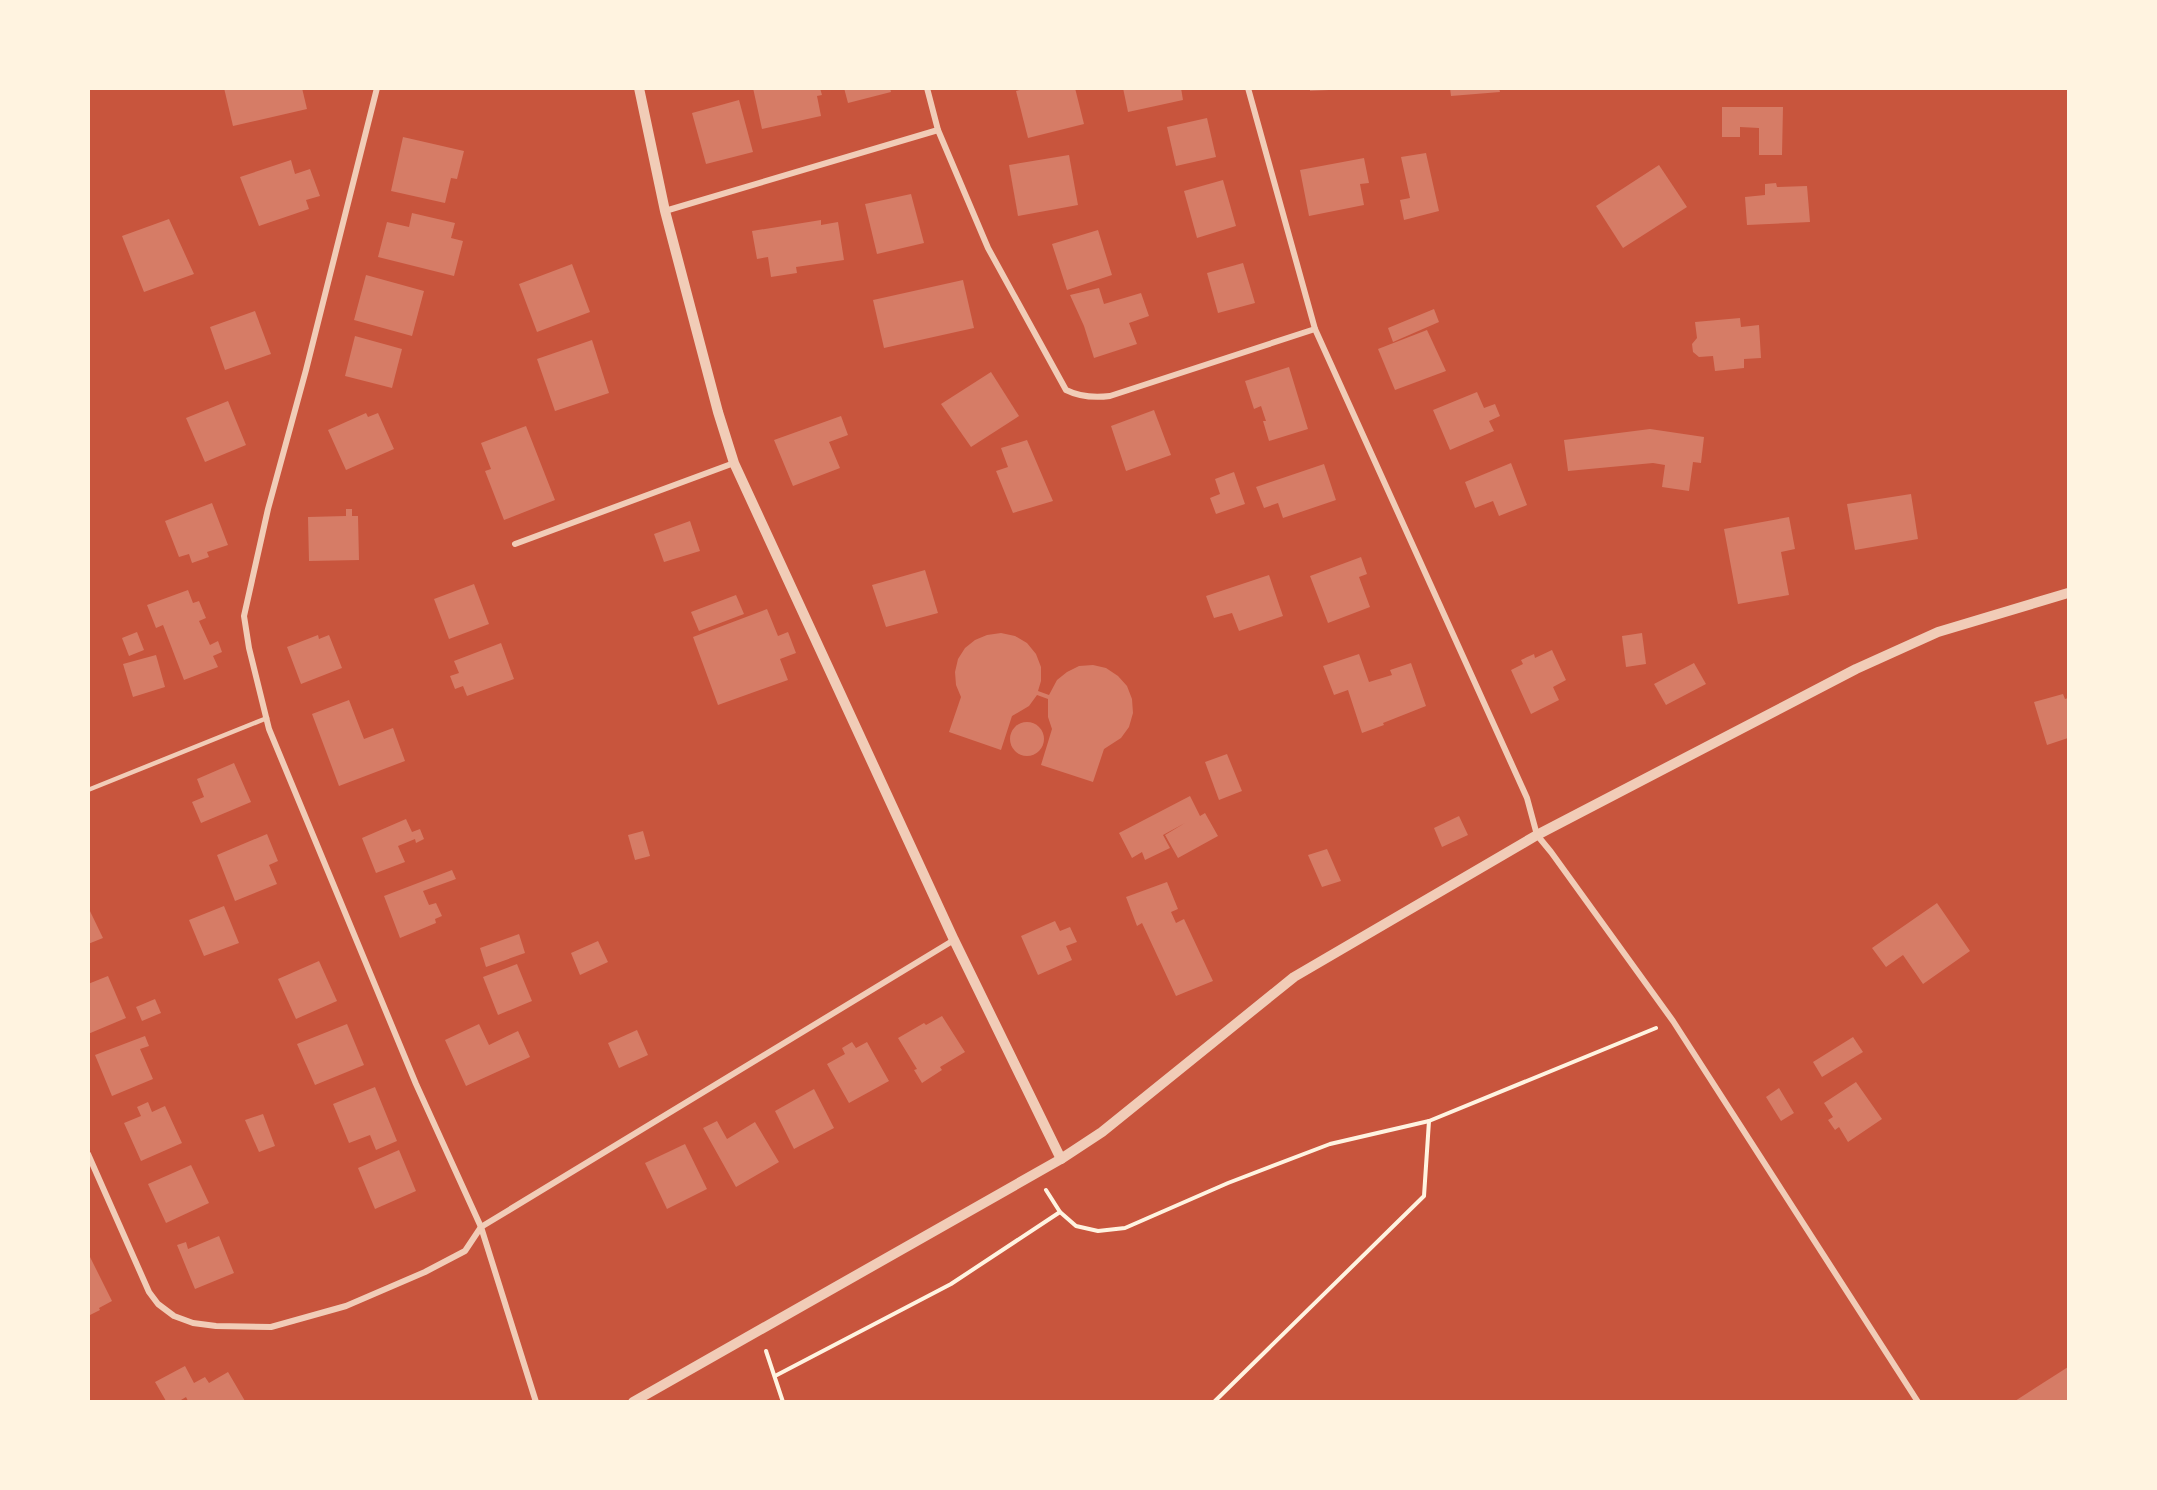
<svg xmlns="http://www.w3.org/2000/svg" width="2157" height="1490" font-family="'IBM Plex Serif',serif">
<rect width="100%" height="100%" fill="#c8553d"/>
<g fill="#d67c66">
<path d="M 224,88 L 302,88 L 307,109 L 233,126 Z"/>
<path d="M 753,88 L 820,88 L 822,95 L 817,96 L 821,116 L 762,129 Z"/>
<path d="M 844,88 L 890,88 L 891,92 L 848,103 Z"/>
<path d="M 1027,88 L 1075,88 L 1084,124 L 1028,138 L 1016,91 Z"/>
<path d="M 1123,88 L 1181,88 L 1183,100 L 1128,112 Z"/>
<path d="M 1310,88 L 1329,88 L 1329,90 L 1310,91 Z"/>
<path d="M 1450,88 L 1499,88 L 1500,92 L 1451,96 Z"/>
<path d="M 739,100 L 753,152 L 706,164 L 692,113 Z"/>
<path d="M 1722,107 L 1783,107 L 1782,155 L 1759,155 L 1759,128 L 1740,127 L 1740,137 L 1722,137 Z"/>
<path d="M 1207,118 L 1216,157 L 1176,166 L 1167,127 Z"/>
<path d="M 403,137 L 464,151 L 457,179 L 451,178 L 445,203 L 391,191 Z"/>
<path d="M 1426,153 L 1439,211 L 1404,220 L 1400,200 L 1410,198 L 1401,157 Z"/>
<path d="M 1069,155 L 1078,205 L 1018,216 L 1009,165 Z"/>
<path d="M 1364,158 L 1369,183 L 1360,184 L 1364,205 L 1309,216 L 1300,170 Z"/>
<path d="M 291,160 L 295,174 L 310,169 L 320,196 L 306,200 L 309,209 L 259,226 L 240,177 Z"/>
<path d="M 1659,165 L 1687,207 L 1623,248 L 1596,206 Z"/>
<path d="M 1223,180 L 1236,226 L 1197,238 L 1184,191 Z"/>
<path d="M 1776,183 L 1777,187 L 1807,186 L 1810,222 L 1747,225 L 1745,197 L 1765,195 L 1765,184 Z"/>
<path d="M 911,194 L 924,243 L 877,254 L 865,204 Z"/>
<path d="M 412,213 L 455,223 L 451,238 L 463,241 L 454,276 L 378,257 L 387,222 L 409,227 Z"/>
<path d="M 169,219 L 194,274 L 144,292 L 122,236 Z"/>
<path d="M 821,220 L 821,225 L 838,222 L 844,260 L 796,267 L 797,273 L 771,277 L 768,257 L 757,259 L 752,231 Z"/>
<path d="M 1098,230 L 1112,275 L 1067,290 L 1052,244 Z"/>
<path d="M 1243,263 L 1255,303 L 1218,313 L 1207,273 Z"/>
<path d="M 572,264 L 590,312 L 537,332 L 519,284 Z"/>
<path d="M 366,275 L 424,291 L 412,336 L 354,320 Z"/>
<path d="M 963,280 L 974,328 L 884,348 L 873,300 Z"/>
<path d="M 1099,288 L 1104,304 L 1141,293 L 1149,316 L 1129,323 L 1137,344 L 1094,358 L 1084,326 L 1070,295 Z"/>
<path d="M 1434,309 L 1439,322 L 1393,342 L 1388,328 Z"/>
<path d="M 255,311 L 271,354 L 225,370 L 210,327 Z"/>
<path d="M 1740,318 L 1741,327 L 1759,325 L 1761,358 L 1744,359 L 1744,368 L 1715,371 L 1713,356 L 1699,357 L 1693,352 L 1692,344 L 1697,338 L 1695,322 Z"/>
<path d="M 1427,330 L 1446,371 L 1395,390 L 1378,349 Z"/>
<path d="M 355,336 L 402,349 L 392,388 L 345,376 Z"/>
<path d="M 592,340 L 609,393 L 555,411 L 537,359 Z"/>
<path d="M 1289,367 L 1308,429 L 1269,441 L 1263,421 L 1266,421 L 1261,406 L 1254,409 L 1245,381 Z"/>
<path d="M 991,372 L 1019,416 L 971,447 L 941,404 Z"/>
<path d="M 1477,392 L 1484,408 L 1495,404 L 1500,416 L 1489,421 L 1494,431 L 1450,450 L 1433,410 Z"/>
<path d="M 228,401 L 246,445 L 205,462 L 186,418 Z"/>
<path d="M 1154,410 L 1171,455 L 1126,471 L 1111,426 Z"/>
<path d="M 366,413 L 368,417 L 378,413 L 394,449 L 346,470 L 328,430 Z"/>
<path d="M 841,416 L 848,435 L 829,442 L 840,468 L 793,486 L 774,440 Z"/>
<path d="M 526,426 L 555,500 L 504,520 L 485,471 L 491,469 L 481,443 Z"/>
<path d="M 1650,429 L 1704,437 L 1701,463 L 1693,462 L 1689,491 L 1662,487 L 1665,465 L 1653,463 L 1568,471 L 1564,440 Z"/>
<path d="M 1027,440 L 1053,501 L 1013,513 L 996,471 L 1008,467 L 1001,448 Z"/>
<path d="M 1511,463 L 1527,505 L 1499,516 L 1493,501 L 1475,508 L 1465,482 Z"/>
<path d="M 1324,464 L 1336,500 L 1283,518 L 1278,503 L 1264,508 L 1256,487 Z"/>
<path d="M 1234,472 L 1245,504 L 1216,514 L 1210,498 L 1220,494 L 1215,479 Z"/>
<path d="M 1911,494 L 1918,539 L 1855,550 L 1847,504 Z"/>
<path d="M 212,503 L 228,545 L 207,552 L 209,557 L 192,563 L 189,554 L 179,557 L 165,521 Z"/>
<path d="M 346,509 L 352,509 L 352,516 L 358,516 L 359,560 L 309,561 L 308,517 L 346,516 Z"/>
<path d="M 1789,517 L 1795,549 L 1781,552 L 1789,595 L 1738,604 L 1724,529 Z"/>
<path d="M 690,521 L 700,551 L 664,562 L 654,534 Z"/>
<path d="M 1361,557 L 1367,574 L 1359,577 L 1370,607 L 1328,623 L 1310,576 Z"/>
<path d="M 925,570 L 938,613 L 886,627 L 872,585 Z"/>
<path d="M 1269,575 L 1283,616 L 1239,631 L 1232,613 L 1214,618 L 1206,596 Z"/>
<path d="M 474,584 L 489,624 L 449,639 L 434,599 Z"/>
<path d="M 188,590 L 193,603 L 199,601 L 206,618 L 199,621 L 210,645 L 218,641 L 222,652 L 213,656 L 218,667 L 184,680 L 163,625 L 156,628 L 147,605 Z"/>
<path d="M 736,595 L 744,614 L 699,631 L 691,612 Z"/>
<path d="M 767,609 L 778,636 L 788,632 L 796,653 L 780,659 L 788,680 L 718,705 L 693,637 Z"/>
<path d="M 137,632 L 144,650 L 129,656 L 122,638 Z"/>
<path d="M 1001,633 L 1015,636 L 1027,643 L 1036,654 L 1041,667 L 1041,681 L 1038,691 L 1049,695 L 1057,680 L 1067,672 L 1079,666 L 1093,665 L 1106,668 L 1118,676 L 1127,686 L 1132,699 L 1133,713 L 1129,727 L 1121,738 L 1104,749 L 1093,782 L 1041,765 L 1052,729 L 1048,717 L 1048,699 L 1037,695 L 1029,706 L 1012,716 L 1001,750 L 949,732 L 961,697 L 956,685 L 955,672 L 958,659 L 965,648 L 975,640 L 987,635 Z"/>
<path d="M 1642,633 L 1646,664 L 1626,667 L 1622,636 Z"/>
<path d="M 318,635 L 319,639 L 329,635 L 342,668 L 301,684 L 287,647 Z"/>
<path d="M 501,643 L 514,679 L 467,696 L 463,686 L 455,689 L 450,676 L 459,673 L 454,661 Z"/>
<path d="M 1552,650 L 1566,680 L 1553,687 L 1559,700 L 1531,714 L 1511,670 L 1523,664 L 1521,660 L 1534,654 L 1535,658 Z"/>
<path d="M 1359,654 L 1369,682 L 1392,675 L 1390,670 L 1411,663 L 1426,706 L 1383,723 L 1384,725 L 1362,733 L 1348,690 L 1334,695 L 1323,666 Z"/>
<path d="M 156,655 L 165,687 L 133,697 L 123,664 Z"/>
<path d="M 1694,663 L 1706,684 L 1666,705 L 1654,684 Z"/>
<path d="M 2063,694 L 2065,699 L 2068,698 L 2068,738 L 2047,745 L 2034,702 Z"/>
<path d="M 349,700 L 364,739 L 393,728 L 405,761 L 339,786 L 312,714 Z"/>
<circle cx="1027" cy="739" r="17"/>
<path d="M 1227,754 L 1242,791 L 1219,800 L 1205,762 Z"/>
<path d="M 234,763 L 251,802 L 201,823 L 192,802 L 204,797 L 197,779 Z"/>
<path d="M 1190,796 L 1200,816 L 1205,813 L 1218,836 L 1178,858 L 1165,835 L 1185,823 L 1163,835 L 1170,848 L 1145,860 L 1142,852 L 1132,858 L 1119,833 Z"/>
<path d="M 1459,816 L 1468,835 L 1442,847 L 1434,828 Z"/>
<path d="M 406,819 L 412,832 L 420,829 L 424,839 L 416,843 L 415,839 L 398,846 L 405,862 L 376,873 L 362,838 Z"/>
<path d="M 643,831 L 650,856 L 635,860 L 628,835 Z"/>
<path d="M 267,834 L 278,861 L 269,865 L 277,884 L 235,901 L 217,855 Z"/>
<path d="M 1327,849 L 1341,881 L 1322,887 L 1308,855 Z"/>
<path d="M 452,870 L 456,879 L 423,891 L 429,905 L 436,903 L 442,916 L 435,919 L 436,923 L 400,938 L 384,896 Z"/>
<path d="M 1167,882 L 1178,909 L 1171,912 L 1176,923 L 1184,919 L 1213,981 L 1176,996 L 1142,923 L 1137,926 L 1126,897 Z"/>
<path d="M 1937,903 L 1970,951 L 1923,984 L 1903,955 L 1886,967 L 1872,948 Z"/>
<path d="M 224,906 L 239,943 L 204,956 L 189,920 Z"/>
<path d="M 88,907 L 103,938 L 88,944 Z"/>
<path d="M 1055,921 L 1060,931 L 1070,927 L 1077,942 L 1066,946 L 1072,960 L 1038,975 L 1021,936 Z"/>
<path d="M 519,934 L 525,953 L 486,967 L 480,948 Z"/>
<path d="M 598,941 L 608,962 L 580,975 L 571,953 Z"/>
<path d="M 319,961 L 337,1001 L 296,1019 L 278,979 Z"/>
<path d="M 517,964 L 532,1001 L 498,1015 L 483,977 Z"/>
<path d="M 108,976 L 126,1018 L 88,1034 L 88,984 Z"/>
<path d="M 155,999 L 161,1013 L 142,1021 L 136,1007 Z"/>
<path d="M 942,1016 L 965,1052 L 940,1067 L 942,1070 L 922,1083 L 914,1070 L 917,1069 L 898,1038 L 924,1023 L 926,1025 Z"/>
<path d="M 347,1024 L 364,1065 L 315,1085 L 297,1044 Z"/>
<path d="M 479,1024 L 489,1045 L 518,1031 L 530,1057 L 466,1086 L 445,1040 Z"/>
<path d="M 637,1030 L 648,1055 L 619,1068 L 608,1043 Z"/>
<path d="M 145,1036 L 149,1046 L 140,1049 L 153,1079 L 112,1096 L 95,1055 Z"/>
<path d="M 1853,1037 L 1863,1052 L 1822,1077 L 1813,1062 Z"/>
<path d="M 852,1042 L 856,1048 L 867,1042 L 889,1081 L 849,1103 L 827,1064 L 845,1054 L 842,1048 Z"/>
<path d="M 1856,1082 L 1882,1119 L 1848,1142 L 1839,1127 L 1835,1130 L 1828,1120 L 1833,1117 L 1824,1103 Z"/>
<path d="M 375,1087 L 397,1141 L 376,1150 L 370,1135 L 349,1143 L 333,1104 Z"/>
<path d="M 1779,1088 L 1794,1113 L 1781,1121 L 1766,1097 Z"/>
<path d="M 814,1089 L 834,1128 L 794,1149 L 775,1111 Z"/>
<path d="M 148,1102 L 152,1112 L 165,1106 L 182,1143 L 141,1161 L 124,1123 L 141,1116 L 137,1107 Z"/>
<path d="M 263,1114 L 275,1146 L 259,1152 L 245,1120 Z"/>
<path d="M 717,1121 L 727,1139 L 755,1122 L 779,1162 L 736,1187 L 703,1128 Z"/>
<path d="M 685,1144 L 707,1189 L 667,1209 L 645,1163 Z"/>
<path d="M 399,1150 L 416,1191 L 375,1209 L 358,1168 Z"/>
<path d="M 191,1165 L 209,1203 L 166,1223 L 148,1184 Z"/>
<path d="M 219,1236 L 234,1273 L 195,1289 L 177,1245 L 186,1242 L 188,1249 Z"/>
<path d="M 88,1253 L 112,1301 L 99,1308 L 100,1310 L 88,1316 Z"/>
<path d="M 185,1366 L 194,1383 L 205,1377 L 209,1383 L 228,1372 L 245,1401 L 188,1401 L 186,1397 L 181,1400 L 182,1401 L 166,1401 L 155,1382 Z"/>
<path d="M 2068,1367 L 2068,1401 L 2015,1401 Z"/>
</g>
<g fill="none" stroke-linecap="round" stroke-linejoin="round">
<g stroke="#fff3e0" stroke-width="4">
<path d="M 1046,1190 L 1060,1212 L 1076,1226 L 1098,1231 L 1125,1228 L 1228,1183 L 1330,1144 L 1429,1121 L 1656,1028"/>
<path d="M 766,1351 L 783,1402"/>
<path d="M 775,1376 L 951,1284 L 1060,1212"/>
<path d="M 1214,1402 L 1424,1196 L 1429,1121"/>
</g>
<path stroke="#f1ccb7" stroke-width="4.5" d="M 88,790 L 267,718"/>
<g stroke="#f1ccb7" stroke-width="6">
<path d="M 377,88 L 306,370 L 268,509 L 244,616 L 249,648 L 269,729 L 416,1084 L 481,1227 L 536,1402"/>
<path d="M 927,88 L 938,130 L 988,248 L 1066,390 C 1080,397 1094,398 1110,396 L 1315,329"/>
<path d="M 1248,88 L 1315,329 L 1527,798 L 1537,835 L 1551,852 L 1673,1021 L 1918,1402"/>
<path d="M 665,211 L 938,130"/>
<path d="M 515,544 L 734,463"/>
<path d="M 88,1154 L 149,1292 L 158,1304 L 174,1316 L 193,1323 L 216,1326 L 271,1327 L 346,1306 L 425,1272 L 465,1251 L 481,1227 L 954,940"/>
</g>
<g stroke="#f1ccb7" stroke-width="10">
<path d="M 639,88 L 665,211 L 718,412 L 734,463 L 954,940 L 1061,1159"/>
<path d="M 633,1402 L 1061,1159 L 1102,1132 L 1294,977 L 1537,835 L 1856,669 L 1938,632 L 2068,593"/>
</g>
</g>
<rect width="2157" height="1490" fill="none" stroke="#fff3e0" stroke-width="180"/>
</svg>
